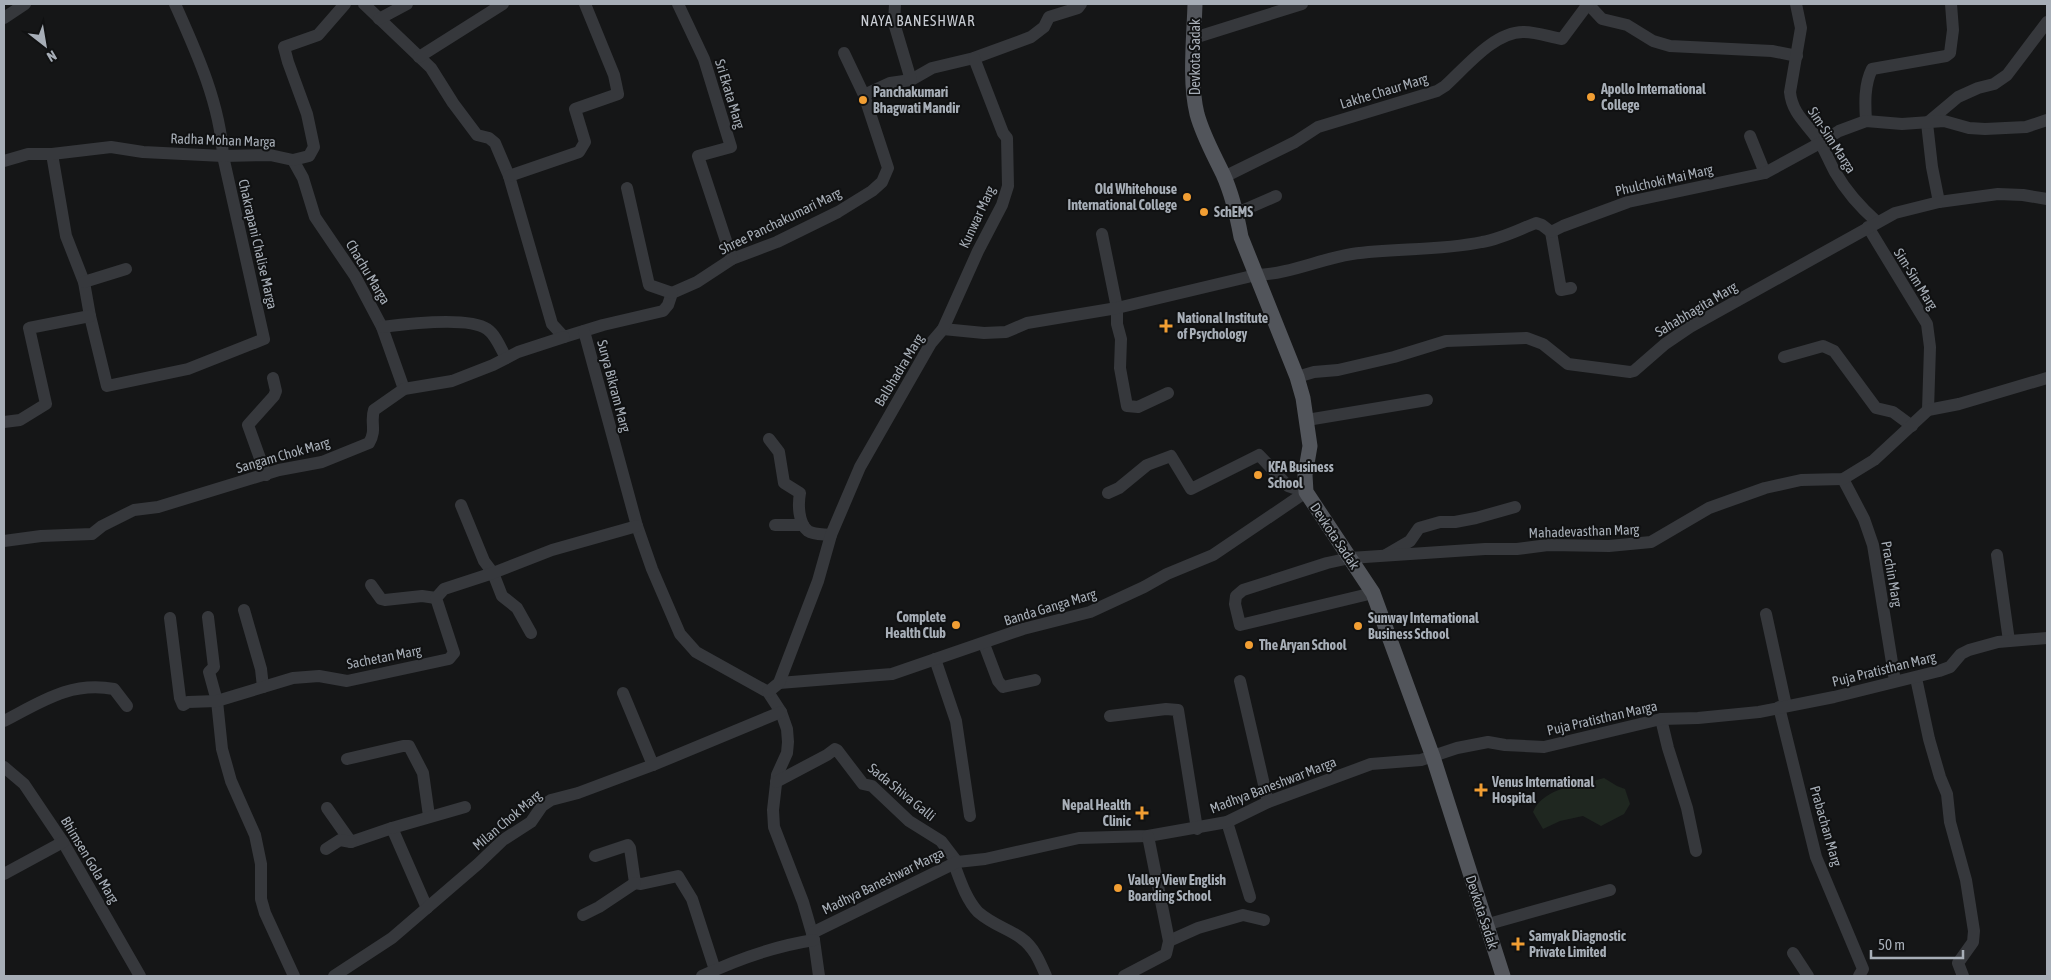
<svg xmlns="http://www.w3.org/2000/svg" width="2051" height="980" font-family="'Asap Condensed',sans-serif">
<rect width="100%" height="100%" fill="#151617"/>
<path fill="#1f2720" d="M 1604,778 L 1617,786 L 1625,789 L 1630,804 L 1624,814 L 1601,826 L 1583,816 L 1560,821 L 1543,829 L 1533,812 C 1543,787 1581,785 1604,778 Z"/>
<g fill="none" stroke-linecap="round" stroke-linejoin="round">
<g stroke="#36383c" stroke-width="12">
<path d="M 364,4 L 431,68 L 453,103 L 477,135 L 489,138 L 495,143 L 509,176 L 552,324 L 564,337 L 603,325 L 663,311 L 668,305 L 672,293 L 697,282 L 732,259 L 777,242 L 838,212 L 872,191 L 882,182 L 888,168 L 864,95 L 890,83 L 911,80 L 932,68 L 974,58 L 1031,37 L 1044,27 L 1049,17 L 1078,8 L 1081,4"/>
<path d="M 678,4 L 704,59 L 731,147 L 698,156 L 732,259"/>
<path d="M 895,4 L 894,23 L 911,80"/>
<path d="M 1588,4 L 1602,19 L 1627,25 L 1653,41 L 1670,46 L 1772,51 L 1797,56"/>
<path d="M 1796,4 L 1801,28 L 1790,92 C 1792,115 1810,126 1821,144 C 1826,153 1830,163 1835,172 C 1846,191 1860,207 1877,222"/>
<path d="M 4,18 L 25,4"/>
<path d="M 379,19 L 407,4"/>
<path d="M 1194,38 L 1302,4"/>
<path d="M 844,53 L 864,95"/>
<path d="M 419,57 L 503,4"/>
<path d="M 1866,121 C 1865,104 1864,85 1872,69 L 1946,56 L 1950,53 L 1953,30 L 1951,4"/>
<path d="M 1750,136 L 1765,173"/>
<path d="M 52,154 L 66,236 L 84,282 L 90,316 L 107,386 L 188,369 L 264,339 L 223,156 C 220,103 196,51 175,4"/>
<path d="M 293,160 L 303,178 L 315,217 L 355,276 L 382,327 L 404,389"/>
<path d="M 4,161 L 28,154 L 52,154 L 111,147 L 143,152 L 223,156 L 270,155 L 293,160 L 309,156 L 314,147 L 307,114 L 288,62 L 284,47 L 318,35 L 345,4"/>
<path d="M 509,176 L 579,152 L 585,142 L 575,109 L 618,94 L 614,75 L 585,4"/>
<path d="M 1224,177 L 1295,142 L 1318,127 L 1437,91 L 1445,86 C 1466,67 1494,32 1523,32 C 1536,32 1550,37 1562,39 L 1588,4"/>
<path d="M 627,188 L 649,285 L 672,293"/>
<path d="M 1939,202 L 1932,167 L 1927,123 L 1958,97 L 1978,88 L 1994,84 L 2007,75 L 2047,22"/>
<path d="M 1237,213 L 1276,196"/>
<path d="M 1868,227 L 1927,324 L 1930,347 L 1928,410"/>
<path d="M 1551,232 L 1561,290 L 1571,288"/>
<path d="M 1102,234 L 1117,308 L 1117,324 L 1121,339 L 1120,368 L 1127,406 L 1138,407 L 1168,393"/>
<path d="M 84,282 L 126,269"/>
<path d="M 382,327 C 405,324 468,316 487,329 C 496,335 501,349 506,358"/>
<path d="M 943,329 L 984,333 L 1006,332 L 1027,323 L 1117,308 L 1256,275 C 1289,274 1320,259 1352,254 C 1395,248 1439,251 1482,242 C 1501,239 1518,230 1536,223 L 1542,225 L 1551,232 L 1563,226 L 1628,202 L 1765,173 L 1820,143 L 1839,131 L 1866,121 L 1902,124 L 1944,121 L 1969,128 L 1985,129 L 2026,127 L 2047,120"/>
<path d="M 584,331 L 637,526 L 652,569 L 680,634 L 696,652 L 768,692 L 781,712 L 787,729 L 788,742 L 787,753 L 777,775 L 773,810 L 774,827 L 803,902 L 814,940 L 819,976"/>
<path d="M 1784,357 L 1823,346 L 1834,351 L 1876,408 L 1893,412 L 1912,426"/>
<path d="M 1297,377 L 1314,372 L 1338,370 L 1394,357 L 1446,341 L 1527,338 L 1543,344 L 1568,364 L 1630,372 L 1634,371 L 1665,344 L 1690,327 L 1895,213 L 1939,202 L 1998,194 L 2023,195 L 2047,199"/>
<path d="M 1307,420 L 1427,400"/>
<path d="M 4,422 L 20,420 L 46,404 L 29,328 L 90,316"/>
<path d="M 769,439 L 779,452 L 784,483 L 800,493 C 798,504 798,523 808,531 C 814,535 824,534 831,535"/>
<path d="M 266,475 L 248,425 L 274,396 L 276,391 L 273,378"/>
<path d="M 1843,479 L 1864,519 L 1873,545 L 1895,681"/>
<path d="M 1108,493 L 1119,488 L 1147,465 L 1171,456 L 1191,489 L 1259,455 L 1288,486 L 1306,492"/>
<path d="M 461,505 L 484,561 L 493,573 L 502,596 L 517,608 L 531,633"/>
<path d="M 775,525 L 803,525"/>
<path d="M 4,541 L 41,536 L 92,534 L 102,526 L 134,510 L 158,507 L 279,470 L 322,462 L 369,443 C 377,430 370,422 374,410 L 404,389 L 452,381 L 493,365 L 518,352 L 564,337"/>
<path d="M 1386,555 L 1410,541 L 1419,528 L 1440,522 L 1455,522 L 1476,518 L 1515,507"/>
<path d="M 1997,555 L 2009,641"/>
<path d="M 371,585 L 381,599 L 385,600 L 422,596 L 436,598"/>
<path d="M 1373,593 L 1240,625 L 1235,604 L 1236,596 L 1243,590 L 1327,563 L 1350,558 L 1485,549 L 1517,549 L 1548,545 L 1609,546 L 1651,542 L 1709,508 L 1765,488 L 1801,480 L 1843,479 L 1874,460 L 1928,410 L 1959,404 L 2047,378"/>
<path d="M 244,610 L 261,669 L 263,687"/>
<path d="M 1766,614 L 1786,706"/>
<path d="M 208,617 L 214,667 L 209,672 L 217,701 L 222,749 L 231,781 L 255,835 L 261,864 L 261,899 L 265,913 L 294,976"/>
<path d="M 170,618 L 180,698 L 183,705 L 188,702 L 217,701 L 293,678 L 319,676 L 347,681 L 449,659 L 454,653 L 436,598 L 444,589 L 493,573 L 552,550 L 637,526"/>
<path d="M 984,644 L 998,681 L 1003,687 L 1035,680"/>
<path d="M 935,659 L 956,721 L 970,816"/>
<path d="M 1916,678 L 1929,739 L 1940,777 L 1947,794 L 1950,822 L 1966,880 L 1974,931 L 1973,942 L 1958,963 L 1963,976"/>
<path d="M 1240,681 L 1268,802"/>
<path d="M 779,683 L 892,674 L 1023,629 L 1090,612 L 1144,587 L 1167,574 L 1213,555 L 1306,492"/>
<path d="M 768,692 L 779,683 L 818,581 L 831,535 L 860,467 L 931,343 L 943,329 L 978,251 L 1002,205 L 1008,186 L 1007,138 L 1003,133 L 974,58"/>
<path d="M 623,693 L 653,765"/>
<path d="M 1779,707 L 1816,857 L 1863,969 L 1859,976"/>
<path d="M 1110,716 L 1166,709 L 1178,710 L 1197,829"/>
<path d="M 1661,719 L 1668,748 L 1687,808 L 1696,851"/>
<path d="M 4,721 C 41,702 70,681 114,689 L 127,706"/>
<path d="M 347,759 L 403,746 L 409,746 L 423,773 L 429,816"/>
<path d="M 4,767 L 24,784 L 63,842 L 140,976"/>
<path d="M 776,782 L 827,755 L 835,749 L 837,750 L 863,784 L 872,786 L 909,821 L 941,841 L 957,862"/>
<path d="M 327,808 L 351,842 L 392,828 L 427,908"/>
<path d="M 1227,822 L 1250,897"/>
<path d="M 392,828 L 465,807"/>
<path d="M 326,849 L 340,840 L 351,842"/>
<path d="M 595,856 L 628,845 L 630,848 L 635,883 L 641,884 L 678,876 L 692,899 L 715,970"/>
<path d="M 954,864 C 960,880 966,899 978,912 C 993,925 1007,928 1021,938 C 1034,947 1040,962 1046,976"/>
<path d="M 4,874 L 63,842"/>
<path d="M 583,915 L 599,907 L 635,883"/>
<path d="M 1485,925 L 1610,890"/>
<path d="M 812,933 L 957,862 L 985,859 L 1079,838 L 1148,836 L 1227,822 L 1268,802 L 1371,764 L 1421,760 L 1457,748 L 1488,742 L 1505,745 L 1544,747 L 1661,719 L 1698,718 L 1759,712 L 1834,697 L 1939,671 L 1950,667 L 1961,654 L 1969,650 L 1998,642 L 2047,638"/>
<path d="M 1169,941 L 1198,928 L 1243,915 L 1264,920"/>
<path d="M 1793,953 L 1808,976"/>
<path d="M 334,976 L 392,938 L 478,864 L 503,840 L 531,822 L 542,806 L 551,800 L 578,793 L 653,765 L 781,712"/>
<path d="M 702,976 C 738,959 775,946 814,940"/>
<path d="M 1124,976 L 1166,954 L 1169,941 L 1148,836"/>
</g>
<path stroke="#52555b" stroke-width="15" d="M 1195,4 C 1194,38 1189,81 1197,114 C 1203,136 1214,155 1223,174 C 1232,194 1237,215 1241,237 L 1297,377 L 1303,398 L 1310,446 L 1305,475 L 1306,492 L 1373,593 L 1433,757 L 1503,976"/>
</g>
<g fill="#f19e33" stroke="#101112" stroke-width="2">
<circle cx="1591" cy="97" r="5"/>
<circle cx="863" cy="100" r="5"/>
<circle cx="1187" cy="197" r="5"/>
<circle cx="1204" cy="212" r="5"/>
<path d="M1163.5 318.5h5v5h5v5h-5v5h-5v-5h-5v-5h5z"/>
<circle cx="1258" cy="475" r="5"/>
<circle cx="956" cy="625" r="5"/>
<circle cx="1358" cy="626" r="5"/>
<circle cx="1249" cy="645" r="5"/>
<path d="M1478.5 782.5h5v5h5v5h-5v5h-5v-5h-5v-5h5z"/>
<path d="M1139.5 805.5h5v5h5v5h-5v5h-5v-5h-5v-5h5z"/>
<circle cx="1118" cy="888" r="5"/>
<path d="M1515.5 936.5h5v5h5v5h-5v5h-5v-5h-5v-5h5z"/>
</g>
<g text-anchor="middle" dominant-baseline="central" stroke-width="4" stroke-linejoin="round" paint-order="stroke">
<g font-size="14" fill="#a7aeb7" stroke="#101112">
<text transform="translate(1195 57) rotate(-90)">Devkota Sadak</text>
<text transform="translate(1384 91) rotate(-17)">Lakhe Chaur Marg</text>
<text transform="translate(730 94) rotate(73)">Sri Ekata Marg</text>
<text transform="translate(223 140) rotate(2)">Radha Mohan Marga</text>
<text transform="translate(1832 140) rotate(57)">Sim-Sim Marga</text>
<text transform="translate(1664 180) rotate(-13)">Phulchoki Mai Marg</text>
<text transform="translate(977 217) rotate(-65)">Kunwar Marg</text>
<text transform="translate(780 221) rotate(-26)">Shree Panchakumari Marg</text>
<text transform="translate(258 244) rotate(77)">Chakrapani Chalise Marga</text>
<text transform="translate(368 272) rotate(59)">Chachu Marga</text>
<text transform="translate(1916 279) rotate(58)">Sim-Sim Marg</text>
<text transform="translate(1696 309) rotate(-31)">Sahabhagita Marg</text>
<text transform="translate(899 370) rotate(-59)">Balbhadra Marg</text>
<text transform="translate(614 386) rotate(75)">Surya Bikram Marg</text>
<text transform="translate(283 455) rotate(-16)">Sangam Chok Marg</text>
<text transform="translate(1584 531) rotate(-2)">Mahadevasthan Marg</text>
<text transform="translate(1335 536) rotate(56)">Devkota Sadak</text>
<text transform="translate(1892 574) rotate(80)">Prachin Marg</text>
<text transform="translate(1050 607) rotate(-17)">Banda Ganga Marg</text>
<text transform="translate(384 657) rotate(-11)">Sachetan Marg</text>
<text transform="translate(1884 669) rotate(-14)">Puja Pratisthan Marg</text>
<text transform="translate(1602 718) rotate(-13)">Puja Pratisthan Marga</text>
<text transform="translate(1273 785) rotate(-21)">Madhya Baneshwar Marga</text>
<text transform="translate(902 792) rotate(39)">Sada Shiva Galli</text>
<text transform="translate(507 820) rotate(-40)">Milan Chok Marg</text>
<text transform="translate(1826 826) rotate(74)">Prabachan Marg</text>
<text transform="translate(90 860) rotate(59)">Bhimsen Gola Marg</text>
<text transform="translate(883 881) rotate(-26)">Madhya Baneshwar Marga</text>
<text transform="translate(1482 912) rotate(72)">Devkota Sadak</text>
</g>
<g font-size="14" font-weight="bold" fill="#a7aeb7" stroke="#101112" text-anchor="start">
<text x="1601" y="89">Apollo International<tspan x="1601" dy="16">College</tspan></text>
<text x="873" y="92">Panchakumari<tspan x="873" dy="16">Bhagwati Mandir</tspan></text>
<text x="1177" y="189" text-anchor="end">Old Whitehouse<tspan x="1177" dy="16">International College</tspan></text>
<text x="1214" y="212">SchEMS</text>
<text x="1177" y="318">National Institute<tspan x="1177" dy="16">of Psychology</tspan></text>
<text x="1268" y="467">KFA Business<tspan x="1268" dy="16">School</tspan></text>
<text x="946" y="617" text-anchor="end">Complete<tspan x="946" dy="16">Health Club</tspan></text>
<text x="1368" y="618">Sunway International<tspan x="1368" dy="16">Business School</tspan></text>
<text x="1259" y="645">The Aryan School</text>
<text x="1492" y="782">Venus International<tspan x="1492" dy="16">Hospital</tspan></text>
<text x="1131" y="805" text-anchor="end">Nepal Health<tspan x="1131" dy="16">Clinic</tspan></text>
<text x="1128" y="880">Valley View English<tspan x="1128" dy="16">Boarding School</tspan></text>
<text x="1529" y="936">Samyak Diagnostic<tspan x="1529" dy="16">Private Limited</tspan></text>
</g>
<g font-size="15" letter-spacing="1" fill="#c8ccd3" stroke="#101112">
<text x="918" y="20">NAYA BANESHWAR</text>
</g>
</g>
<rect width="2051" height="980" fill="none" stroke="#a7aeb7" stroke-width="10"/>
<g transform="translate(45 45) rotate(149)" stroke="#101112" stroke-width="4" paint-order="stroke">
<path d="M0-4L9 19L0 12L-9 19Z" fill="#a7aeb7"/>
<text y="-8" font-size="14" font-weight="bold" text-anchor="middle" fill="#a7aeb7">N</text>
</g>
<path d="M1871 950v8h92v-8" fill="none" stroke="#a7aeb7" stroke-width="2.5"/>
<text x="1878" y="950" font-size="15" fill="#a7aeb7" stroke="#101112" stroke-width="4" paint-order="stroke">50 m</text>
</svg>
